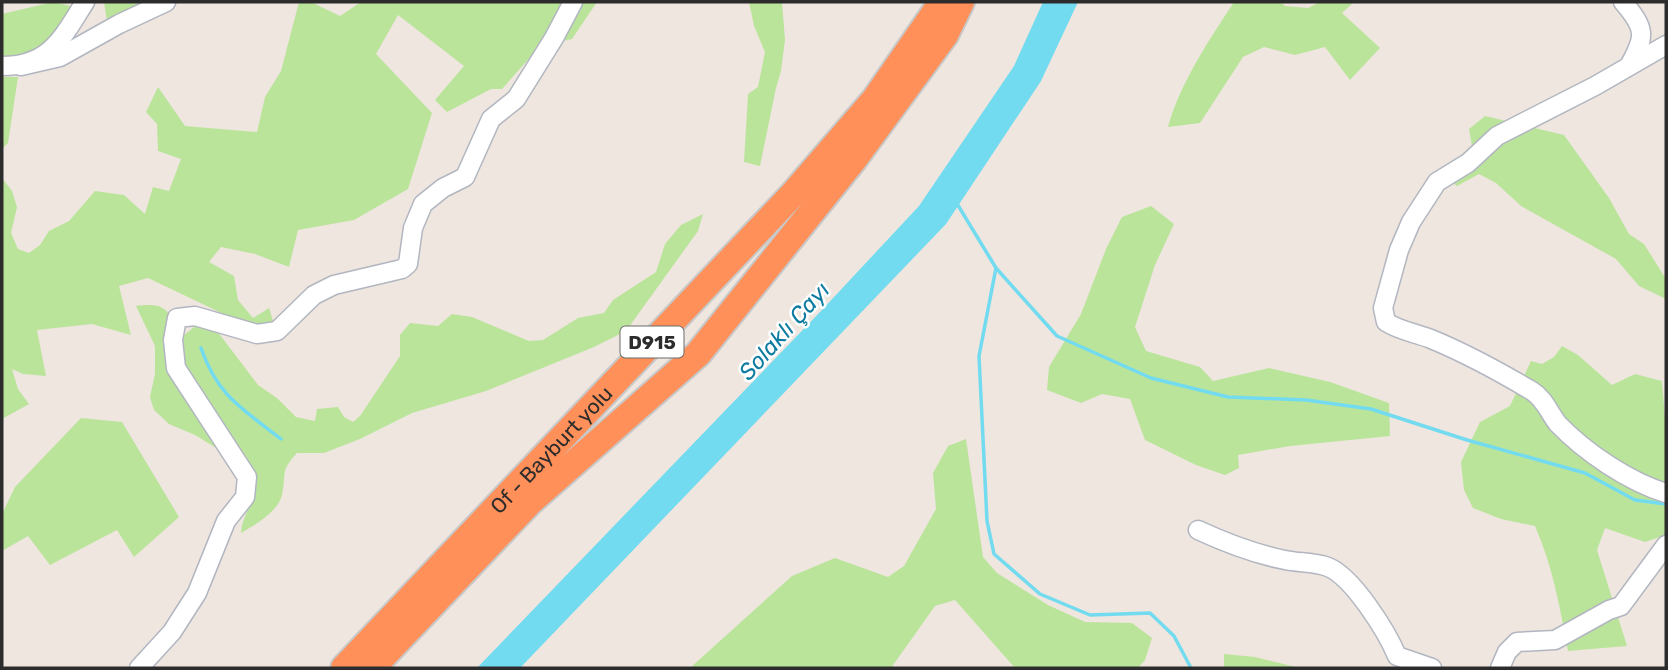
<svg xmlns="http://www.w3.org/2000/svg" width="1668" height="670" font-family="Rubik,sans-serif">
<rect width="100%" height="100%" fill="#eee6df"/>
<g fill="#bbe49b">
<path d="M 53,2 L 75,7 L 46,47 L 29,57 L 2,60 L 2,14 Z"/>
<path d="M 104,2 L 149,2 L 107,21 Z"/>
<path d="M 299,2 L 311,2 L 340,16 L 361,2 L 597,2 L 572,39 L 540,46 L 502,89 L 491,89 L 447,112 L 435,100 L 464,66 L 398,15 L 376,54 L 432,113 L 408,189 L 354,220 L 298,230 L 289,267 L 255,254 L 221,247 L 209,262 L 234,276 L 238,300 L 253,318 L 269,308 L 274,324 L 259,331 L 148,278 L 119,286 L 131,335 L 92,324 L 37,330 L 46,376 L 23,374 L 12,369 L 18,389 L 29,404 L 2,419 L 2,178 L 12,191 L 17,207 L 11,233 L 18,249 L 29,253 L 40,245 L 49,231 L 69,221 L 95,191 L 124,195 L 145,214 L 153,187 L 169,191 L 181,159 L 158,151 L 157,124 L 146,112 L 158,87 L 185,126 L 257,132 L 265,97 L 281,71 Z"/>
<path d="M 749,2 L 782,2 L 785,40 L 781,71 L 776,88 L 760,166 L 744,162 L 748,94 L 758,87 L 765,52 L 754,26 Z"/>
<path d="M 1234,2 L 1281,2 L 1285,6 L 1308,8 L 1320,2 L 1354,2 L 1342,13 L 1380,48 L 1350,80 L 1325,47 L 1295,55 L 1264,47 L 1243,57 L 1200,123 L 1168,127 C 1180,83 1209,40 1234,2 Z"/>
<path d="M 2,77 L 18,77 L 8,143 L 2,149 Z"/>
<path d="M 1485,116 L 1564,135 L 1609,198 L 1629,234 L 1644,244 L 1666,279 L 1666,299 L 1639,286 L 1616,259 L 1521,206 L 1496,183 L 1479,174 L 1457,186 L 1448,179 L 1472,146 L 1469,129 Z"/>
<path d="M 1151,206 L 1174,224 L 1155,265 L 1135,327 L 1146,351 L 1200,367 L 1213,381 L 1269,368 L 1330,382 L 1389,403 L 1390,436 L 1290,446 L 1238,455 L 1239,468 L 1225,475 L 1196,465 L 1145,440 L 1130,399 L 1102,394 L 1081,403 L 1047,390 L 1049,367 L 1081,314 L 1106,249 L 1122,217 Z"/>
<path d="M 703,214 L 698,231 L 626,331 L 594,347 L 486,391 L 412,413 L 360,439 L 324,453 L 297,453 C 279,473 287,472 282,495 C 278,512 255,525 241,533 C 242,515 254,504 255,487 C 256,482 253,475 252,470 L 195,435 L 169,424 L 154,410 L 150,397 L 155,374 L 155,346 L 136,306 C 168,302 167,311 183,336 L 194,327 L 214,327 L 258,385 L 277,398 L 296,417 L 315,421 L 317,409 L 338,407 L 344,417 L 353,422 L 360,416 L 400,356 L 400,335 L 410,323 L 438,326 L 452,314 L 472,317 L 529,341 L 543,340 L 578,318 L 604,313 L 613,300 L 656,272 L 665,244 L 681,225 Z"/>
<path d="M 1562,346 L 1578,355 L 1612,385 L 1635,374 L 1662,381 L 1666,431 L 1666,535 L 1645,542 L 1605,528 L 1597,550 L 1627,646 L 1568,651 C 1560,608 1553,567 1535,526 L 1501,519 L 1473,508 L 1464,490 L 1461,462 L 1480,422 L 1510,406 L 1531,361 L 1542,364 L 1554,357 Z"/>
<path d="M 81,418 L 122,422 L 179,517 L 134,557 L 117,530 L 50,565 L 28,536 L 2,551 L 2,514 L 15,487 Z"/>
<path d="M 966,439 L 983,557 L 997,573 L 1048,605 L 1085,622 L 1132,623 L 1152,638 L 1145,660 L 1138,668 L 1015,668 L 955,600 L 935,606 L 891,668 L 690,668 L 792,576 L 835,558 L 888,577 L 904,566 L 936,509 L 933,473 L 948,446 Z"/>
<path d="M 1224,654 L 1255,657 L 1300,668 L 1224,668 Z"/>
</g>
<path fill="#72dbef" d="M 1043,2 L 1078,2 L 1041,81 L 946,224 L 520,668 L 477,668 L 821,311 L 919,206 L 1014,66 Z"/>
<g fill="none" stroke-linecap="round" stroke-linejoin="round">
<g stroke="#72dbef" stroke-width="3.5">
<path d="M 956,202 L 996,268 L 979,356 L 987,521 L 994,554 L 1040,594 L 1090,615 L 1150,613 L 1174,636 L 1191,668"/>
<path d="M 996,268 L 1057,336 L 1151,378 L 1228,397 L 1306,400 L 1371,409 L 1467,440 L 1585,473 L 1635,500 L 1666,504"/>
<path d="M 201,348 C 218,397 243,409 281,439"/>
</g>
<defs>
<g id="minor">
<path d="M 1623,2 C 1646,29 1646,36 1629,66"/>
<path d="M 1666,45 L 1595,86 L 1497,136 L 1468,163 L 1437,182 L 1411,222 L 1399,250 L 1383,308 L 1386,322 C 1400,331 1416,333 1431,339 C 1465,353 1500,372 1532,391 C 1545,399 1549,413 1558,424 C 1585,452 1629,482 1666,493"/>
<path d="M 2,66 C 50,66 62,38 85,2"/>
<path d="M 21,66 L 60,57 L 119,24 L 166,2"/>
<path d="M 1198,530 C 1226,543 1255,554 1285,560 C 1299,563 1315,562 1328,567 C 1353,577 1387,632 1397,656 L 1432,668"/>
<path d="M 139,668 L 172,632 L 197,593 L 226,521 L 245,497 L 247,477 L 176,368 L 173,340 L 177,318 L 195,316 L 257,334 L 277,331 L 314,295 L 334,285 L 402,269 L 408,264 L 413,228 L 423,204 L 443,188 L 465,177 L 491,119 L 516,99 L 554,38 L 573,2"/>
<path d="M 1500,668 L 1507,652 L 1517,642 L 1555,640 L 1609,610 L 1621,606 L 1666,545"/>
</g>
<g id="highway">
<path id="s1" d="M 344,668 L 793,194 L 875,99 L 942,2"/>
<path d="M 372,668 L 530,502 L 698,354 L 855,158 L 945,35 L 961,2"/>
</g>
</defs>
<use href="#minor" stroke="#b2b6c0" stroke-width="21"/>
<use href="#highway" stroke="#c8c8c8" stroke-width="30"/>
<use href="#minor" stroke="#fff" stroke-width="18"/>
<use href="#highway" stroke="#ff9059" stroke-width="26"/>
</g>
<g text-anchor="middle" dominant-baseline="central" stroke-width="5" stroke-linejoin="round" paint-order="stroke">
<rect fill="#fff" stroke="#6b6b6b" stroke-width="2" x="620.5" y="326.5" width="63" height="31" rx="5"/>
<g font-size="19" font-weight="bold" fill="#2c2c2c">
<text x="652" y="342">D915</text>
</g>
<g font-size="21" fill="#2c2c2c" stroke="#fff">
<text stroke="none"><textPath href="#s1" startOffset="301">Of - Bayburt yolu</textPath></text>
</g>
<g font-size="23" font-style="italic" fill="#0d7ca0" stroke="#fff">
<text transform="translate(784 331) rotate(-48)">Solaklı Çayı</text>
</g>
</g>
<rect width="1668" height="670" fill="none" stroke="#2c2c2c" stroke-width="7"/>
</svg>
